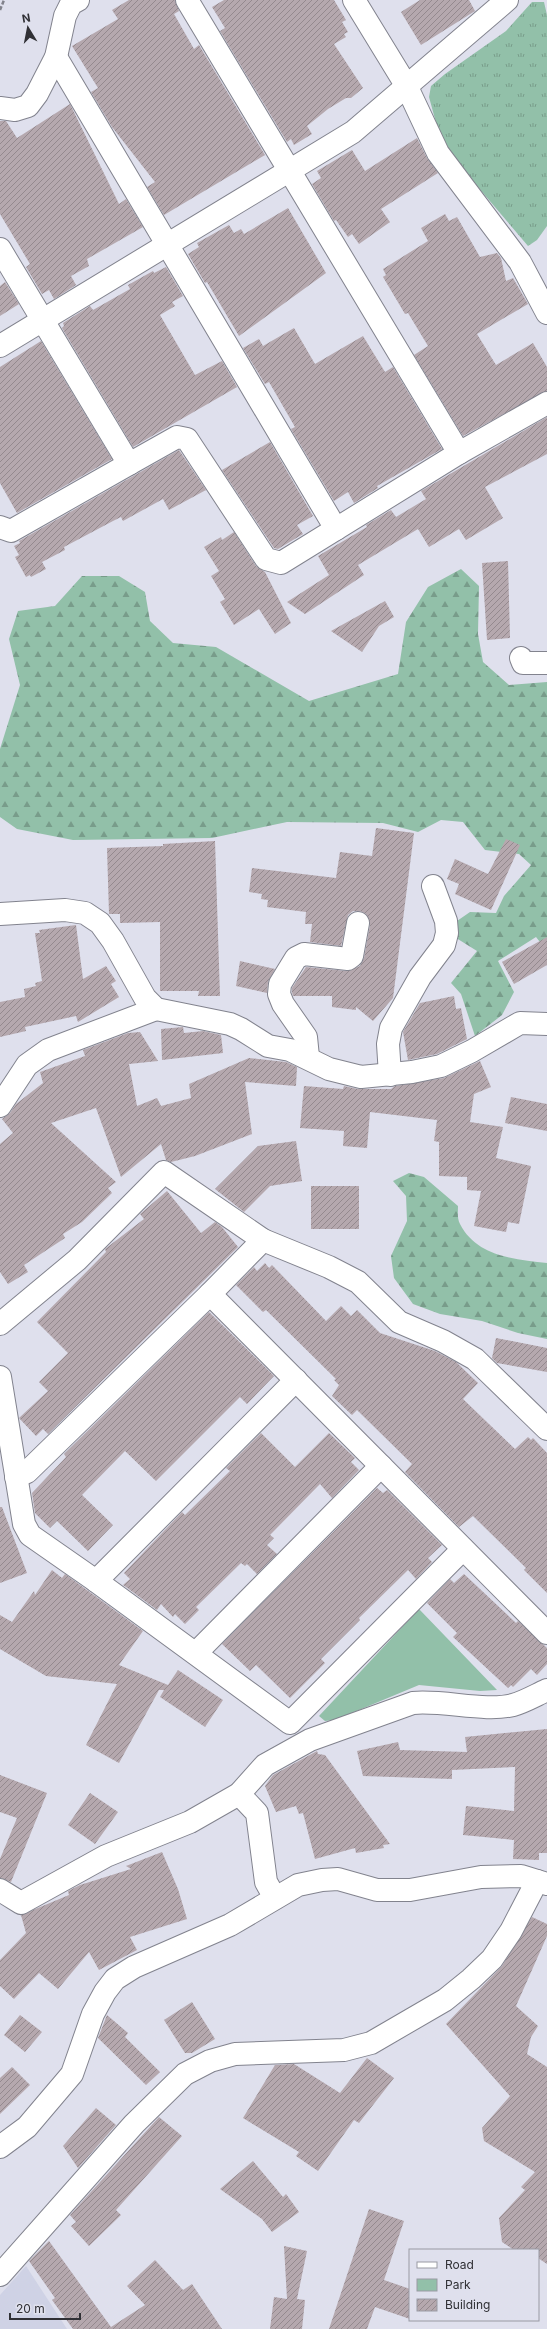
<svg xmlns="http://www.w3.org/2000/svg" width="547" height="2329" font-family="Inter,sans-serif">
<defs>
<pattern id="grass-tufts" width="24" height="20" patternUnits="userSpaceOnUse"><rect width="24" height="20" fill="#92c0a9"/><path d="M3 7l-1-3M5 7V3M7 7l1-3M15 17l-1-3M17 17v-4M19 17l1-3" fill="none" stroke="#789c8a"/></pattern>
<pattern id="forest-firs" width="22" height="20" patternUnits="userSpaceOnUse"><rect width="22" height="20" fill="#92c0a9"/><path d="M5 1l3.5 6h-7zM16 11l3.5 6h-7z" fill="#789c8a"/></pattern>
<pattern id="building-hatch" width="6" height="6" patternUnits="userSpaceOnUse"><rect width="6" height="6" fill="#b5a8ae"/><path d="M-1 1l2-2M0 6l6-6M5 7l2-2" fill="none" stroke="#94898e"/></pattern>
</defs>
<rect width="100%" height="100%" fill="#dfe0ed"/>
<path fill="#cfd2e5" d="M 26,2266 L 67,2329 L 0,2329 L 0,2295 Z"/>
<path fill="url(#grass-tufts)" d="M 532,2 L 544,2 L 547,15 L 547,226 L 537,240 L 528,246 L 449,153 L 438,130 L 429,97 L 431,86 L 445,74 L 506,31 Z"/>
<g fill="url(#forest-firs)">
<path d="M 461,569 L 479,586 L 478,634 L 483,662 L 509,685 L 547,682 L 547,951 L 536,937 L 498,961 L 514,992 L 502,1015 L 475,1036 L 461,994 L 451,983 L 477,951 L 453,936 L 457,921 L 470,912 L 496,913 L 504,896 L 531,865 L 519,854 L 485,850 L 463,822 L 441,820 L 418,832 L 383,823 L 287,822 L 212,838 L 73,840 L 17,829 L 0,817 L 0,749 L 20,685 L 9,639 L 18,611 L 55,606 L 82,576 L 119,576 L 145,592 L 150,621 L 173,643 L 216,647 L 309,701 L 398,674 L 406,622 L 428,587 Z"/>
<path d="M 409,1173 L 424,1177 L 458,1206 C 458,1211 457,1219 460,1224 C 477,1257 515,1259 547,1263 L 547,1339 L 518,1333 L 482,1321 L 440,1314 L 413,1304 L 394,1278 L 391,1256 L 407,1221 L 406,1196 L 393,1181 Z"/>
</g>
<path fill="#92c0a9" d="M 419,1609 L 497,1690 L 480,1691 L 419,1685 L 335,1720 L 325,1721 L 319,1716 Z"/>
<g fill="url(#building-hatch)">
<path d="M 129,0 L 175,0 L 179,11 L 174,14 L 194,49 L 199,45 L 265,155 L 164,215 L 147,187 L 155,182 L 112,127 L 91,92 L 98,88 L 72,46 L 118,19 L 112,10 Z"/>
<path d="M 224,0 L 334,0 L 346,20 L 342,22 L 348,32 L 344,34 L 346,37 L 334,44 L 363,88 L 351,98 L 346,98 L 328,109 L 307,126 L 312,134 L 294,145 L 291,139 L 287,142 L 220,31 L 225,28 L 212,7 Z"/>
<path d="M 420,0 L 469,0 L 475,11 L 421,45 L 401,12 Z"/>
<path d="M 70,104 L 119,204 L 126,199 L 143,227 L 87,259 L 89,266 L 71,276 L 76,285 L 54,299 L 49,290 L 42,294 L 26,267 L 30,264 L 0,214 L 0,121 L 6,121 L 17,138 Z"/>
<path d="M 417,138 L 427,158 L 438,173 L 381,209 L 390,222 L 359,244 L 352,234 L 348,237 L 336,220 L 334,221 L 312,184 L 321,178 L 317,171 L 352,150 L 365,171 Z"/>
<path d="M 288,208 L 326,273 L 239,336 L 207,282 L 205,283 L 188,254 L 199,247 L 197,243 L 229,225 L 234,233 L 241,229 L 244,234 Z"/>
<path d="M 445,214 L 449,221 L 457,217 L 480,257 L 497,253 L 501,258 L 506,281 L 513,278 L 528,304 L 477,334 L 496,365 L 533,343 L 547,367 L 547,391 L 463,436 L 414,355 L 428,346 L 408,313 L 405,314 L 383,277 L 386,275 L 383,269 L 428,241 L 421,228 Z"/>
<path d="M 166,267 L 183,296 L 172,302 L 175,306 L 160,315 L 195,375 L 222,361 L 237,387 L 133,447 L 62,328 L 64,326 L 63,323 L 90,306 L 93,310 L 130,289 L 128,285 L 153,271 L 154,273 Z"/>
<path d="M 5,282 L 19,304 L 0,316 L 0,286 Z"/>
<path d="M 294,328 L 315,364 L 363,336 L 385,372 L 393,367 L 442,449 L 377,486 L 378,488 L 354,503 L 348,492 L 334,501 L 291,429 L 295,427 L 269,382 L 265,384 L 243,348 L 259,339 L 263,346 Z"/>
<path d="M 41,341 L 112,459 L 17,513 L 0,483 L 0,367 Z"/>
<path d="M 547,417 L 547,454 L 485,487 L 503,518 L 466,540 L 459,529 L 429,547 L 418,529 L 358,565 L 364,575 L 305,614 L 287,602 L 329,575 L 318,556 L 367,527 L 366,525 L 391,510 L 396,517 L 426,499 L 421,491 Z"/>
<path d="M 270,442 L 313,516 L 297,525 L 303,534 L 278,549 L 274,548 L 222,470 Z"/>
<path d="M 179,450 L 206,490 L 169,510 L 163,499 L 123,521 L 121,517 L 113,521 L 64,547 L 65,550 L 42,562 L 46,569 L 31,577 L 30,575 L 26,577 L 15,557 L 19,555 L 14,546 L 20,543 L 19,541 Z"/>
<path d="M 234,532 L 256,566 L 265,572 L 291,623 L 275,634 L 259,609 L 234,625 L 220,602 L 225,599 L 211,576 L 219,571 L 204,547 L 221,537 L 222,540 Z"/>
<path d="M 508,561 L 510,638 L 487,640 L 482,563 Z"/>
<path d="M 385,601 L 394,617 L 379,626 L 362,652 L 331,631 Z"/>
<path d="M 376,828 L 414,833 L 393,998 L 373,1021 L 356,1007 L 356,1010 L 332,1007 L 332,996 L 293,996 L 292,992 L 292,988 L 306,967 L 347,971 L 360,966 L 364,958 L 370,925 L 366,914 L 360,911 L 353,911 L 348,915 L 341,946 L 310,942 L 312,924 L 305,924 L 306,912 L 267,907 L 268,900 L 261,899 L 262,894 L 249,892 L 252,868 L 336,878 L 340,852 L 372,856 Z"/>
<path d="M 506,839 L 520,845 L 491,910 L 455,894 L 459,884 L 447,879 L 455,859 L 488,874 Z"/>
<path d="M 215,841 L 220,996 L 198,996 L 199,991 L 160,991 L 160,922 L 120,923 L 120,914 L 109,914 L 107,848 L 163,846 L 163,844 Z"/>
<path d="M 76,925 L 83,979 L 106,966 L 116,981 L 111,984 L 119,997 L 78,1022 L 76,1016 L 25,1027 L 26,1031 L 0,1037 L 0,1002 L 25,997 L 24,989 L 36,986 L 35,983 L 42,981 L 35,933 L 40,933 L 39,930 Z"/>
<path d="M 547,937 L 547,965 L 514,984 L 502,962 Z"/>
<path d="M 240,961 L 275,969 L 268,982 L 267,993 L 236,986 Z"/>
<path d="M 454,996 L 456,1009 L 461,1008 L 467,1039 L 437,1054 L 408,1060 L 403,1032 L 420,1003 Z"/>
<path d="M 183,1027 L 184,1033 L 203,1031 L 221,1035 L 223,1053 L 162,1060 L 161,1029 Z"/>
<path d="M 140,1032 L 158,1061 L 129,1064 L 137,1106 L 157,1098 L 161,1106 L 191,1098 L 189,1084 L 249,1058 L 286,1062 L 297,1067 L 296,1086 L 245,1082 L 252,1134 L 195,1156 L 171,1162 L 166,1160 L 161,1144 L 121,1177 L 96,1108 L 51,1123 L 116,1182 L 108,1188 L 112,1193 L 82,1222 L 63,1234 L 65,1238 L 24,1265 L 28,1272 L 8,1284 L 0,1272 L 0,1144 L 13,1133 L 2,1119 L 10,1113 L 16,1104 L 43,1083 L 40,1072 L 85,1056 L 83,1050 L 128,1033 Z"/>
<path d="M 480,1061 L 491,1087 L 474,1094 L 470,1122 L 503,1127 L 496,1158 L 531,1166 L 519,1224 L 508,1222 L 506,1232 L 474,1226 L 481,1191 L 467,1190 L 467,1177 L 439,1176 L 439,1142 L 434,1141 L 437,1120 L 370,1112 L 367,1148 L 343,1146 L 344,1131 L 300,1128 L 304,1086 L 343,1089 L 344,1086 L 358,1089 L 391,1089 L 395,1086 L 444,1078 Z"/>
<path d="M 511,1097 L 547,1104 L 547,1131 L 505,1123 Z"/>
<path d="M 296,1141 L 302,1181 L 270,1186 L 244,1212 L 215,1189 L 258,1146 Z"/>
<rect x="311" y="1186" width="48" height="43"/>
<path d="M 167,1191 L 201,1233 L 215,1222 L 222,1227 L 238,1247 L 48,1434 L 43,1429 L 36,1436 L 19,1418 L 48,1391 L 39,1382 L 68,1353 L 37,1322 L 106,1252 L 105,1249 L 144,1219 L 140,1214 Z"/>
<path d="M 265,1263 L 269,1268 L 272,1265 L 326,1321 L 341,1306 L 351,1316 L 357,1310 L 380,1333 L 435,1351 L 456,1362 L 478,1383 L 463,1399 L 515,1449 L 528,1437 L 531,1440 L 533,1438 L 547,1453 L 547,1593 L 524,1570 L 526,1568 L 473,1516 L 459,1527 L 405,1472 L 412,1464 L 357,1410 L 352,1415 L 332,1396 L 339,1385 L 334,1380 L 336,1379 L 266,1310 L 263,1312 L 236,1285 L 254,1267 L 257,1271 Z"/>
<path d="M 209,1312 L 274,1376 L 247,1404 L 240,1397 L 156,1481 L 125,1451 L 82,1495 L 113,1525 L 88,1551 L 57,1521 L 50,1528 L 35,1513 L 32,1493 L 66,1457 L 64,1454 Z"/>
<path d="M 496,1338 L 547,1348 L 547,1372 L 497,1363 L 492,1358 Z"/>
<path d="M 261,1433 L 295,1467 L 329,1433 L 355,1458 L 351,1462 L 359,1470 L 332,1498 L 320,1484 L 270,1535 L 274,1538 L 267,1545 L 277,1554 L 257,1574 L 247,1564 L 245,1566 L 241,1563 L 196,1607 L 199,1610 L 185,1624 L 175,1614 L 173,1617 L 161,1604 L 157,1610 L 126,1587 L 123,1585 L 130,1579 L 124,1573 L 182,1512 L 185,1515 L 230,1471 L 226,1468 Z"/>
<path d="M 377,1488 L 383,1493 L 387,1490 L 442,1545 L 428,1558 L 432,1562 L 416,1579 L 408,1570 L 359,1618 L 360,1620 L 321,1659 L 325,1663 L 290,1698 L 256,1665 L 250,1671 L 222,1644 Z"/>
<path d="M 0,1507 L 2,1507 L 27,1573 L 0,1583 Z"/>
<path d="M 52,1570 L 62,1578 L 65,1574 L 143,1631 L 119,1665 L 168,1685 L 178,1670 L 223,1700 L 205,1727 L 160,1697 L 164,1690 L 159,1690 L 119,1763 L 86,1745 L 117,1684 L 46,1676 L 0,1649 L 0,1615 L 12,1622 L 34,1591 L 35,1595 Z"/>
<path d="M 464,1574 L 516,1623 L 518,1621 L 547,1648 L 547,1664 L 537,1675 L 531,1669 L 513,1687 L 511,1685 L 508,1688 L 453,1637 L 457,1633 L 427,1603 L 450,1579 L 454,1583 Z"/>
<path d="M 547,1729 L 547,1853 L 539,1853 L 539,1860 L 513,1859 L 514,1840 L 463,1835 L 466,1806 L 514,1811 L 515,1767 L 452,1770 L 452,1779 L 363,1776 L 357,1751 L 398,1742 L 400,1750 L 467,1752 L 465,1737 Z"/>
<path d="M 317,1751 L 318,1754 L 325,1755 L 390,1844 L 383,1845 L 384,1848 L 356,1853 L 355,1848 L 315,1859 L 303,1813 L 299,1814 L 296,1806 L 276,1812 L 265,1786 L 273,1775 Z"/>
<path d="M 0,1775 L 47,1793 L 11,1882 L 0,1878 L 0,1859 L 17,1818 L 0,1812 Z"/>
<path d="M 90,1793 L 118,1812 L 95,1844 L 68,1825 Z"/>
<path d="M 162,1852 L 178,1889 L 187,1919 L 130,1937 L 137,1950 L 99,1970 L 89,1952 L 58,1989 L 39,1973 L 14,1999 L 0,1986 L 0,1960 L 26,1933 L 21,1915 L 69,1895 L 68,1891 L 80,1885 L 131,1869 L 126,1866 Z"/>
<path d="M 532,1917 L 547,1924 L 547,1936 L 516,2006 L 538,2026 L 531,2037 L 527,2054 L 547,2067 L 547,2264 L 538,2258 L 538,2250 L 514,2250 L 502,2242 L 499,2218 L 525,2190 L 521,2187 L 535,2172 L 484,2141 L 482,2128 L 510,2096 L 446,2024 L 502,1966 Z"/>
<path d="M 192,2002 L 215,2039 L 192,2053 L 185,2053 L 164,2020 Z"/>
<path d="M 20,2015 L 42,2032 L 25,2052 L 4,2035 Z"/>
<path d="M 107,2015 L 128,2033 L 125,2037 L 160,2072 L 146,2085 L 98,2038 Z"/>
<path d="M 367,2058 L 394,2078 L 359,2123 L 354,2120 L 318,2171 L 296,2156 L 299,2152 L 243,2118 L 275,2065 L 294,2064 L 340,2093 Z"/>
<path d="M 12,2067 L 30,2085 L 0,2114 L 0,2078 Z"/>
<path d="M 96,2108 L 116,2125 L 78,2168 L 63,2146 Z"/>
<path d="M 159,2117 L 182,2136 L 116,2210 L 121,2215 L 89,2246 L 71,2226 L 76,2222 L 70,2215 Z"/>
<path d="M 253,2161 L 283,2197 L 286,2194 L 299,2212 L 272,2232 L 262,2219 L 220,2189 Z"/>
<path d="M 369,2209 L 404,2221 L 384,2280 L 410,2289 L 410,2319 L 375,2307 L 367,2329 L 329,2329 Z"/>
<path d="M 49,2241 L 111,2327 L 145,2305 L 127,2286 L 155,2260 L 183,2290 L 192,2284 L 222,2329 L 73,2329 L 52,2300 L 55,2298 L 29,2261 Z"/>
<path d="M 284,2246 L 307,2251 L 297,2299 L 305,2300 L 302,2329 L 270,2329 L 274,2297 L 287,2299 Z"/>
</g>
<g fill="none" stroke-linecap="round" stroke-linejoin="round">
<defs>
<g id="minor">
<path d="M 187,0 L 459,453"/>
<path d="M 354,0 L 406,85 L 438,153 L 520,262 L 547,313"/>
<path d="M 56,57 L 336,529"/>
<path d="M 0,108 L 15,110 L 28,106 L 37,94 L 56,57 L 65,16 L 71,4 L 78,0"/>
<path d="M 0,249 L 129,464 L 177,437 L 187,439 L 266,559 L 281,563 L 459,453 L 547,403"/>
<path d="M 0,346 L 353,132 L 507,0"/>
<path d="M 0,527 L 11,531 L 129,464"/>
<path d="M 521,658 L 523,663 L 547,663"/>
<path d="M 0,914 L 65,910 L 85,913 L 100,923 L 113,941 L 145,998 L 156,1009 L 230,1024 L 241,1029 L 268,1046 L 290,1050 L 329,1069 L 361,1077 L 412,1072 L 441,1066 L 472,1051 L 520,1023 L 547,1024"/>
<path d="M 308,1057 L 306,1037 L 283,1004 L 279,994 L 280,984 L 296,958 L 304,954 L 348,959 L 352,956 L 358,923"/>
<path d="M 390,1075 L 388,1044 L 391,1028 L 420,977 L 444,945 L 447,933 L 446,921 L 433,886"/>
<path d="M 0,1106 L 27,1065 L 48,1050 L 156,1009"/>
<path d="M 263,1240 L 329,1267 L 358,1282 L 399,1322 L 443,1341 L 475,1359 L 547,1429"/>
<path d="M 0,1324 L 77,1260 L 164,1172 L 263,1240 L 210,1294"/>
<path d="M 0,1377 L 24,1524 L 30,1535 L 96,1581"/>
<path d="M 296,1380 L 96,1581 L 290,1723 L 463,1549"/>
<path d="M 16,1477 L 27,1472 L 210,1294 L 381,1466"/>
<path d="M 196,1653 L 381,1466 L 547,1633"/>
<path d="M 239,1794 L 257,1813 L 266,1882 L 275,1898"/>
<path d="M 0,1890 L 21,1903 L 106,1856 L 190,1822 L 239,1794 L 265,1765 L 310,1740 L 413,1703 C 444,1700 485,1712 513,1705 C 524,1702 536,1695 547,1690"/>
<path d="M 0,2147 L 27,2127 L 72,2074 L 93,2014 L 105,1992 L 115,1979 L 134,1967 L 230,1925 L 298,1885 L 322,1880 L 338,1879 L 377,1890 L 410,1890 L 481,1877 L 521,1876 L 547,1884"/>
<path d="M 0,2275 L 134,2124 L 185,2074 L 210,2061 L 235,2054 L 344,2050 L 371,2043 L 445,2000 L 471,1979 L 492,1959 L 511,1931 L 537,1881"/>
</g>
</defs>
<use href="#minor" stroke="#82838e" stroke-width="24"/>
<path stroke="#81828b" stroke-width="2.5" stroke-dasharray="4 2" stroke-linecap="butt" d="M 0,10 L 4,0"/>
<use href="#minor" stroke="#fff" stroke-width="22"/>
</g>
<rect x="409" y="2249" width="130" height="72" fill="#dfe0ed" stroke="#999aa3"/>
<rect x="417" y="2262" width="20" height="6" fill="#ffffff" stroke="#999aa3"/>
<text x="445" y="2269" font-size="12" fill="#303035">Road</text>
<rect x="417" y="2279" width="20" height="12" fill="#92c0a9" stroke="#999aa3"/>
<text x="445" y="2289" font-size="12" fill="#303035">Park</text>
<rect x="417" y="2299" width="20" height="12" fill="url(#building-hatch)" stroke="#999aa3"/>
<text x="445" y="2309" font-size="12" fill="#303035">Building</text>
<g transform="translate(28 28) rotate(350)" stroke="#dfe0ed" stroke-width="3" paint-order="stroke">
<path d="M0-3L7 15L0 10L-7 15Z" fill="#303035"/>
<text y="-6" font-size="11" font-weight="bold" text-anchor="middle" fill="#303035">N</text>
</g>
<path d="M10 2313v6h70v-6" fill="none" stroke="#303035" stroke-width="2"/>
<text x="16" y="2313" font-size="12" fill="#303035" stroke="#dfe0ed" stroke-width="3" paint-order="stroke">20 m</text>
</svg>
